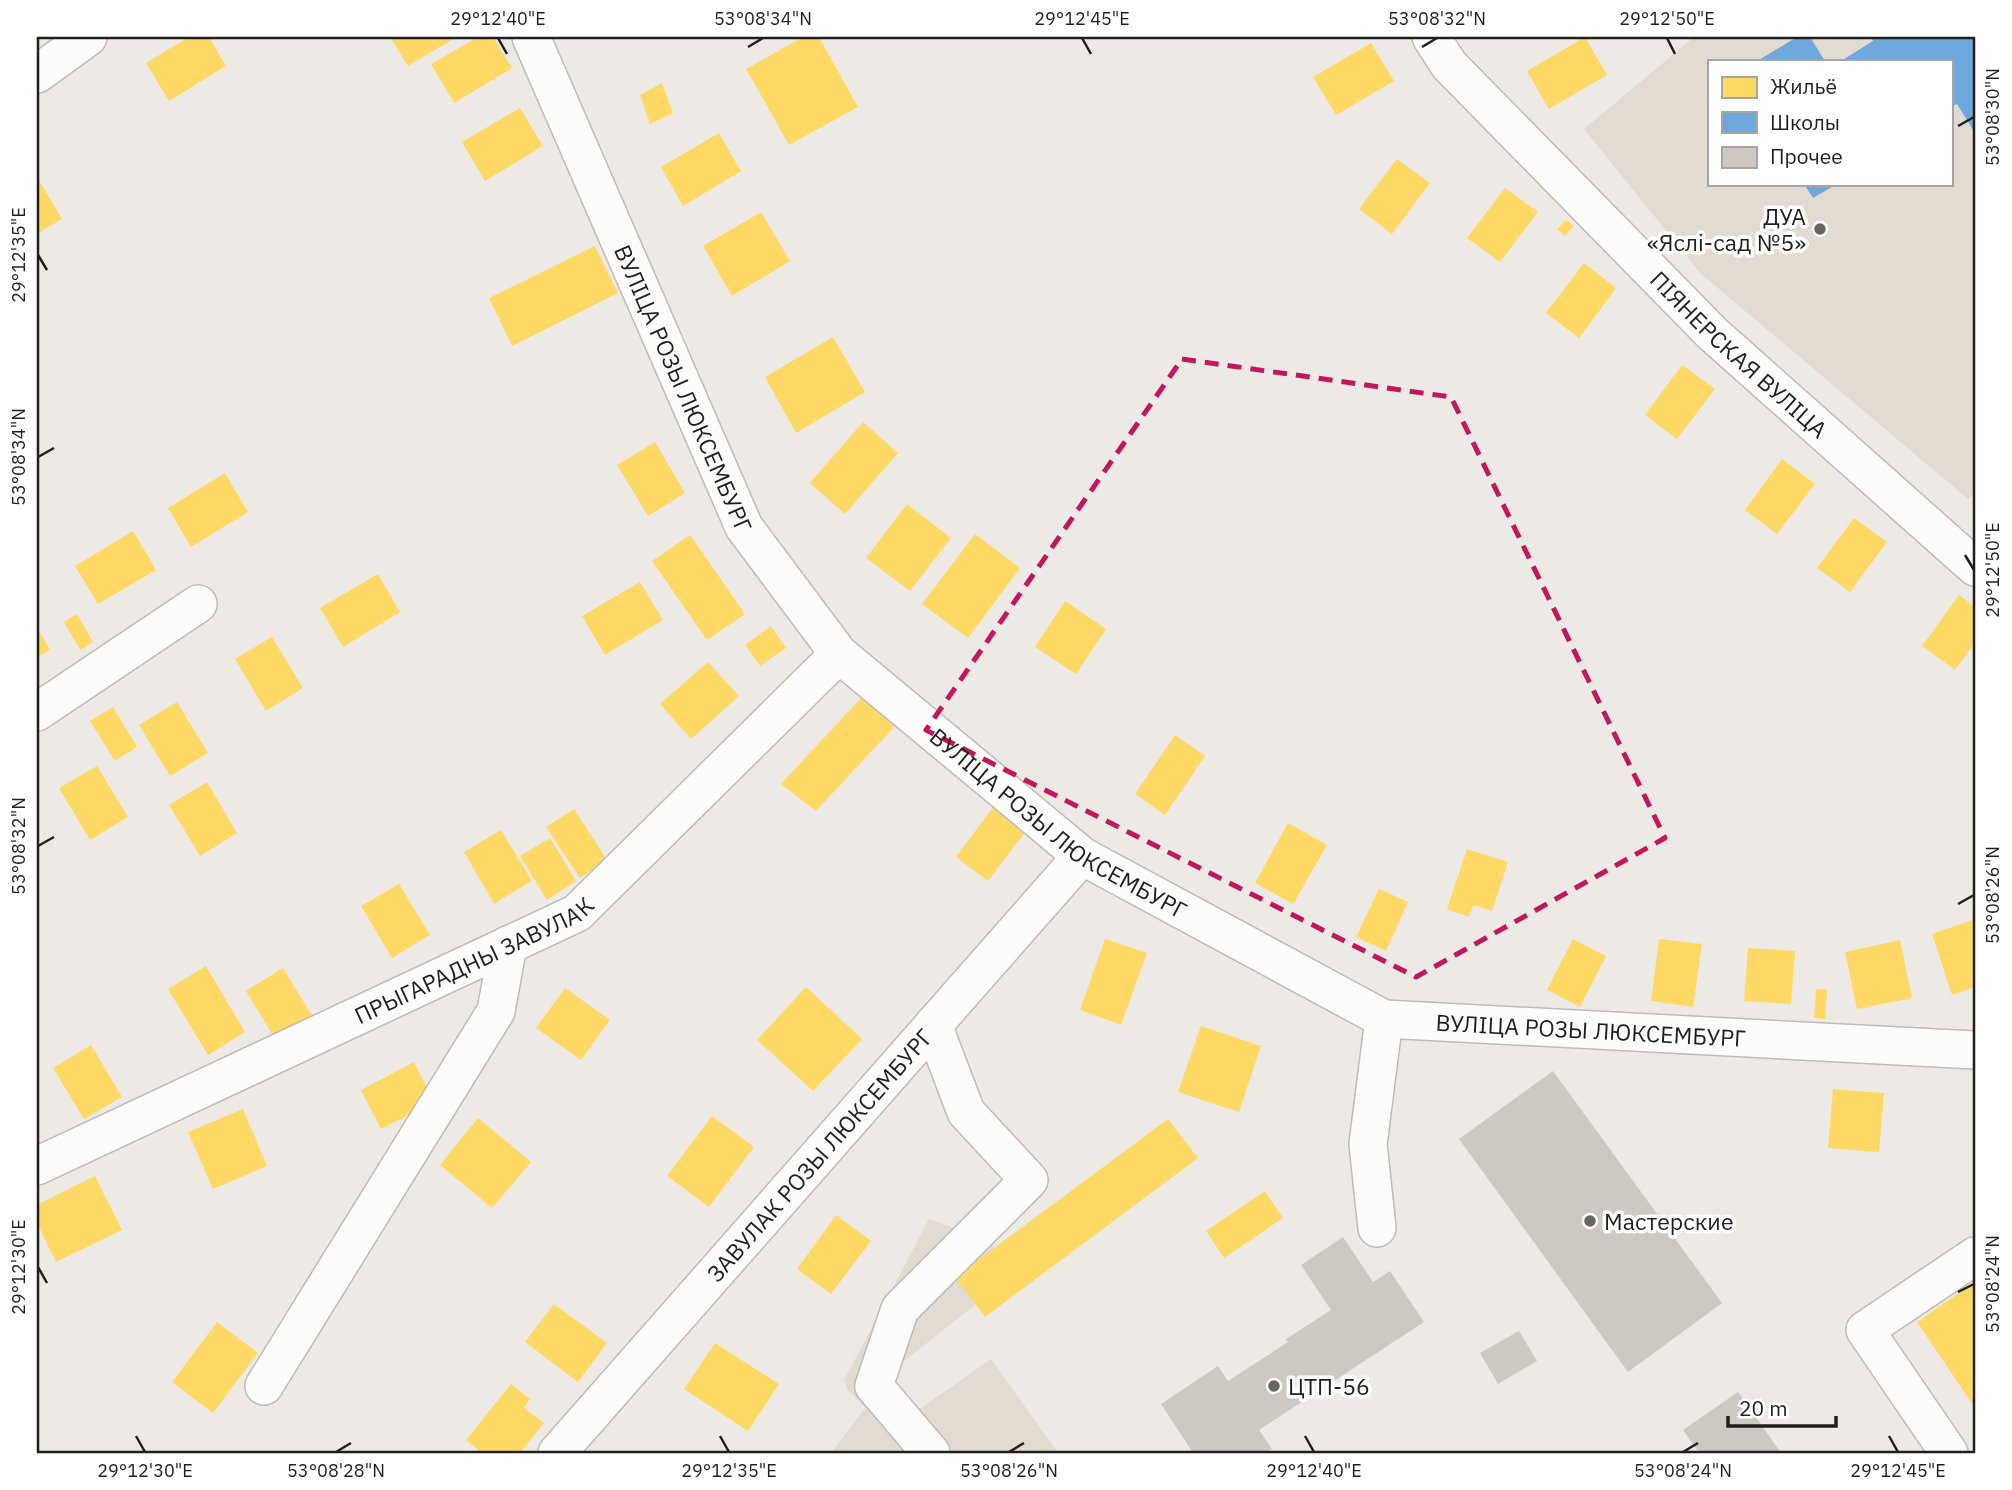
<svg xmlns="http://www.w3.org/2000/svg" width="2012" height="1490" font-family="'IBM Plex Sans',sans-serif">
<rect width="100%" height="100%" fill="#edeae6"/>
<g fill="#e2dbd2" fill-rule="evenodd">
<path d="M 1694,37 L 1975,37 L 1975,492 L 1968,499 L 1700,273 L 1584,129 ZM 1709,61 L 1951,61 L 1951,184 L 1709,184 Z"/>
<path d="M 929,1219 L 988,1240 L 1014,1274 L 889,1373 L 917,1411 L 991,1359 L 1058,1453 L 831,1453 L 865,1408 L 847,1389 L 844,1380 Z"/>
</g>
<g fill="#ffd966">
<path d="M 189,37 L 209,37 L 226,66 L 169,101 L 146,63 Z"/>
<path d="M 390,37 L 457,37 L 408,66 Z"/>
<path d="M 478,37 L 493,37 L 512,68 L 454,103 L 431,64 Z"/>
<path d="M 803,37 L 819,37 L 858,107 L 789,145 L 746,69 Z"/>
<path d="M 1585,37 L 1607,75 L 1549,109 L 1527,71 Z"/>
<path d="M 1371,43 L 1394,81 L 1336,115 L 1313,77 Z"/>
<path d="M 662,83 L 673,113 L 650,124 L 640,95 Z"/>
<path d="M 520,108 L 543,146 L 485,181 L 462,142 Z"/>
<path d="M 719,133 L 741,171 L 683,206 L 661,167 Z"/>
<path d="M 1397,159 L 1430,183 L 1392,234 L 1359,209 Z"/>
<path d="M 37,177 L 62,219 L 37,234 Z"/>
<path d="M 1505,188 L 1538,212 L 1500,262 L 1467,238 Z"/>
<path d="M 761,212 L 790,261 L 732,296 L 703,246 Z"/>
<path d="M 1566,220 L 1574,226 L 1565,236 L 1557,229 Z"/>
<path d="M 595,246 L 618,293 L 512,346 L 489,298 Z"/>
<path d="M 1584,263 L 1616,288 L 1579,338 L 1546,313 Z"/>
<path d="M 833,337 L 865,392 L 796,433 L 765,377 Z"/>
<path d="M 1682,365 L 1715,389 L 1677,439 L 1645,415 Z"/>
<path d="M 863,422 L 898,453 L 845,514 L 810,483 Z"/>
<path d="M 655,442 L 685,493 L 648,516 L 617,465 Z"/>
<path d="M 1782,459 L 1815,484 L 1777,534 L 1745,510 Z"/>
<path d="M 225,473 L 248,512 L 191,547 L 168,508 Z"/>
<path d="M 907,504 L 951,538 L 910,591 L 866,558 Z"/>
<path d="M 1854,518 L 1887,542 L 1850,592 L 1817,568 Z"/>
<path d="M 133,531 L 156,570 L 98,604 L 75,566 Z"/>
<path d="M 975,534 L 1020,568 L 968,638 L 922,604 Z"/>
<path d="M 690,535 L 745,614 L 707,640 L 652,561 Z"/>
<path d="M 378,574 L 400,612 L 343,647 L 320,608 Z"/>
<path d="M 640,582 L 663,620 L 605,655 L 582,616 Z"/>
<path d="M 1959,595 L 1975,607 L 1975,643 L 1955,670 L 1922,646 Z"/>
<path d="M 1065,601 L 1106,629 L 1076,674 L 1035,647 Z"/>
<path d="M 77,614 L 93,642 L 80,650 L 64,622 Z"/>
<path d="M 771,626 L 786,648 L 760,666 L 745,645 Z"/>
<path d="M 37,627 L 50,650 L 37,657 Z"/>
<path d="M 272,637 L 303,688 L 266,711 L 235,659 Z"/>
<path d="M 708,662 L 739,696 L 691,739 L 660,704 Z"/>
<path d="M 861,698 L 895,726 L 816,811 L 781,784 Z"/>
<path d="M 177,702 L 208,753 L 170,776 L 139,725 Z"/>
<path d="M 113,707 L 137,747 L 115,761 L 90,721 Z"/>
<path d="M 1175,735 L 1205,756 L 1165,815 L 1135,794 Z"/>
<path d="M 97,766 L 128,817 L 90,840 L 59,788 Z"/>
<path d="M 207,782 L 237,833 L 200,856 L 169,805 Z"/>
<path d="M 993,807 L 1026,831 L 988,881 L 956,857 Z"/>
<path d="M 574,809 L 607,860 L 580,878 L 546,827 Z"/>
<path d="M 1288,823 L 1327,845 L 1293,904 L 1255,883 Z"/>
<path d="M 501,830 L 532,881 L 494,904 L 464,852 Z"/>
<path d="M 550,838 L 576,881 L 547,900 L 520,856 Z"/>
<path d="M 1467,849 L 1508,862 L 1492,911 L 1473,905 L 1469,917 L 1447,909 Z"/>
<path d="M 399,884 L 430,935 L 392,958 L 361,906 Z"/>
<path d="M 1379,889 L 1408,902 L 1386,951 L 1356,937 Z"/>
<path d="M 1975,919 L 1975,987 L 1952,995 L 1932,934 Z"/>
<path d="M 1105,939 L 1147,953 L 1121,1025 L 1080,1010 Z"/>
<path d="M 1573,939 L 1606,956 L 1580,1007 L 1547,990 Z"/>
<path d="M 1659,939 L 1702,944 L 1693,1007 L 1651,1001 Z"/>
<path d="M 1900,940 L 1912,998 L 1857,1009 L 1845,952 Z"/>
<path d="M 1748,948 L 1795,951 L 1791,1004 L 1744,1001 Z"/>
<path d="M 206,966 L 245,1032 L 208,1055 L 168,989 Z"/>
<path d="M 283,968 L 314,1019 L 277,1042 L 246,991 Z"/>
<path d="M 806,987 L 862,1039 L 813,1091 L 757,1040 Z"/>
<path d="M 565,988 L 610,1020 L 581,1060 L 536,1028 Z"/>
<path d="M 1816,989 L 1827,990 L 1825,1019 L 1814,1018 Z"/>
<path d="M 1201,1026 L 1261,1046 L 1239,1112 L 1178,1092 Z"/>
<path d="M 91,1045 L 122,1097 L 84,1119 L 53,1068 Z"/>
<path d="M 414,1062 L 434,1102 L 381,1129 L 361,1090 Z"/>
<path d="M 1833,1089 L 1884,1093 L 1879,1152 L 1828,1148 Z"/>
<path d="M 243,1109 L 267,1166 L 213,1189 L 188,1132 Z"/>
<path d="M 712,1116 L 754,1147 L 709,1207 L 667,1176 Z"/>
<path d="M 478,1118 L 531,1162 L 492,1208 L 440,1165 Z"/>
<path d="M 1168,1119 L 1198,1158 L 985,1317 L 955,1277 Z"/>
<path d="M 95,1176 L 122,1230 L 56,1262 L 37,1223 L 37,1205 Z"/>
<path d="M 1265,1191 L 1283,1218 L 1224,1258 L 1206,1231 Z"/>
<path d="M 836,1215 L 871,1241 L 831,1294 L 797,1269 Z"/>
<path d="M 1975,1282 L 1975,1408 L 1917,1322 Z"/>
<path d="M 554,1304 L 607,1343 L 578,1382 L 525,1342 Z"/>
<path d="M 217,1322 L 258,1353 L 213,1413 L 172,1382 Z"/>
<path d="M 715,1343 L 779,1384 L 748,1431 L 684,1389 Z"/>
<path d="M 511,1384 L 530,1399 L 524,1408 L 544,1423 L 520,1453 L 482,1453 L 466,1440 Z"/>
</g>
<g fill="#6fa8dc">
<path d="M 1797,37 L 1810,37 L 1825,61 L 1757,61 Z"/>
<path d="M 1871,37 L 1975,37 L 1975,133 L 1957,104 L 1951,107 L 1951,61 L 1841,61 L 1873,41 Z"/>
<path d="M 1804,184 L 1837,184 L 1813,198 Z"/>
</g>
<g fill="#cdc8c1">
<path d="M 1553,1071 L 1722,1303 L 1628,1372 L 1459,1139 Z"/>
<path d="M 1343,1237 L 1373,1282 L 1390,1271 L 1424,1322 L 1259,1430 L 1272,1449 L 1266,1453 L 1193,1453 L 1161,1404 L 1218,1366 L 1228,1381 L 1288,1342 L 1286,1339 L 1331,1310 L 1301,1265 Z"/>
<path d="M 1519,1331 L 1537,1361 L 1498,1384 L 1480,1353 Z"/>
<path d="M 1738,1392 L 1781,1453 L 1699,1453 L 1683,1430 Z"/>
</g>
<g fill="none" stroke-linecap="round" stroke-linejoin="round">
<defs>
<g id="minor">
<path id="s1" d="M 531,37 L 744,527 L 839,654 L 1082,856 L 1384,1019 L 1975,1050"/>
<path id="s2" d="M 1431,37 L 1449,65 L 1713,334 L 1975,567"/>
<path d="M 37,74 L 88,37"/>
<path d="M 37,712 L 198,604"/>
<path id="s3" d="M 37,1166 L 577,913 L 839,654"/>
<path d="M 1377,1228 L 1368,1144 L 1384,1019"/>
<path d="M 264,1386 L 496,1011 L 508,945"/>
<path id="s4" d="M 557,1453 L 1082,856"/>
<path d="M 931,1453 L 874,1386 L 900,1309 L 1029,1180 L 966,1112 L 933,1025"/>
<path d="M 1949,1453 L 1865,1330 L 1975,1256"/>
</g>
</defs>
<use href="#minor" stroke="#bebbb8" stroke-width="40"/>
<use href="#minor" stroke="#fcfcfb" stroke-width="37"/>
</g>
<path fill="none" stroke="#c2185b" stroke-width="5" stroke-dasharray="14 9" stroke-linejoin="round" d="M 1182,359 L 1451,397 L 1665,838 L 1416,977 L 926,730 Z"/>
<path fill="none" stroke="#211f1d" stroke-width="2.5" d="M 498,38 L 507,54M 1082,38 L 1091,54M 1667,38 L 1675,54M 748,47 L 763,38M 1422,47 L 1437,38M 1958,126 L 1974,117M 38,255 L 47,270M 38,457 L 54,448M 1965,555 L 1974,570M 38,846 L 54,837M 1958,904 L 1974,895M 38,1267 L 47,1283M 1958,1292 L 1974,1284M 136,1436 L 145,1452M 720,1436 L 729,1452M 1305,1436 L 1314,1452M 1889,1436 L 1898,1452M 336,1452 L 351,1443M 1009,1452 L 1024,1443M 1683,1452 L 1698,1443"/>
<g fill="#686663" stroke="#fff" stroke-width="2.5">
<circle cx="1820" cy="229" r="7"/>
<circle cx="1590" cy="1221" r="7"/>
<circle cx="1274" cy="1386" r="7"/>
</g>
<g text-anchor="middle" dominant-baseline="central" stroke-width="7" stroke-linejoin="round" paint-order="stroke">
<g font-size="23" fill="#211f1d" stroke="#fff" text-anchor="start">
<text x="1806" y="216" text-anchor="end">ДУА<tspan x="1806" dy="26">«Яслі-сад №5»</tspan></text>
<text x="1604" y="1221">Мастерские</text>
<text x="1288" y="1386">ЦТП-56</text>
</g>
<g font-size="23" fill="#211f1d" stroke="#fff">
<text stroke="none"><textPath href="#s2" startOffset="443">ПІЯНЕРСКАЯ ВУЛІЦА</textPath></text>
<text stroke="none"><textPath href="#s1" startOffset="383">ВУЛІЦА РОЗЫ ЛЮКСЕМБУРГ</textPath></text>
<text stroke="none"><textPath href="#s1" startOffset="971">ВУЛІЦА РОЗЫ ЛЮКСЕМБУРГ</textPath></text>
<text stroke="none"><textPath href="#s3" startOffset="483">ПРЫГАРАДНЫ ЗАВУЛАК</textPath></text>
<text stroke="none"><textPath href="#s1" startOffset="1559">ВУЛІЦА РОЗЫ ЛЮКСЕМБУРГ</textPath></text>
<text stroke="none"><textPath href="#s4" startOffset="397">ЗАВУЛАК РОЗЫ ЛЮКСЕМБУРГ</textPath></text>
</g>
</g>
<rect width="2012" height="1490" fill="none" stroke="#ffffff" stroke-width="77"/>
<rect x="1708" y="60" width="245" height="126" fill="#ffffff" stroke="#a6a5a5" stroke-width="2"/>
<rect x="1722" y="77" width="35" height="21" fill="#ffd966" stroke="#a6a5a5" stroke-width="2"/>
<text x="1770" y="94" font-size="21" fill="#211f1d">Жильё</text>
<rect x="1722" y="112" width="35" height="21" fill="#6fa8dc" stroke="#a6a5a5" stroke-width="2"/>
<text x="1770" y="130" font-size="21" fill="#211f1d">Школы</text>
<rect x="1722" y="147" width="35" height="21" fill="#cdc8c1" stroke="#a6a5a5" stroke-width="2"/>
<text x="1770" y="164" font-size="21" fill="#211f1d">Прочее</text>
<path d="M1728 1416v10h108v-10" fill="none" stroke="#211f1d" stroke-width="3.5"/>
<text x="1739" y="1416" font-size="21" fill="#211f1d" stroke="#ffffff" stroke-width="5" paint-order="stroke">20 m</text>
<rect x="38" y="38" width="1936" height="1414" fill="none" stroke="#211f1d" stroke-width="2.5"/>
<g font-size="18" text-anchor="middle" fill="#211f1d">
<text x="498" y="25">29°12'40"E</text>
<text x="763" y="25">53°08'34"N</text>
<text x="1082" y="25">29°12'45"E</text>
<text x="1437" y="25">53°08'32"N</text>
<text x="1667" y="25">29°12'50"E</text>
<text transform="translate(1993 117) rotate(-90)" y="6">53°08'30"N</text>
<text transform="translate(19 255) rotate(-90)" y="6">29°12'35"E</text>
<text transform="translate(19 457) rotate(-90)" y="6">53°08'34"N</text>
<text transform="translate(1993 570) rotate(-90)" y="6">29°12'50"E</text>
<text transform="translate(19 846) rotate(-90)" y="6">53°08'32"N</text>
<text transform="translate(1993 895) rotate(-90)" y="6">53°08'26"N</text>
<text transform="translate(19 1267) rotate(-90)" y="6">29°12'30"E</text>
<text transform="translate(1993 1284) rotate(-90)" y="6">53°08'24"N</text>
<text x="145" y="1477">29°12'30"E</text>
<text x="336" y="1477">53°08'28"N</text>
<text x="729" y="1477">29°12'35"E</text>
<text x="1009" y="1477">53°08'26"N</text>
<text x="1314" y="1477">29°12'40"E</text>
<text x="1683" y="1477">53°08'24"N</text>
<text x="1898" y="1477">29°12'45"E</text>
</g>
</svg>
